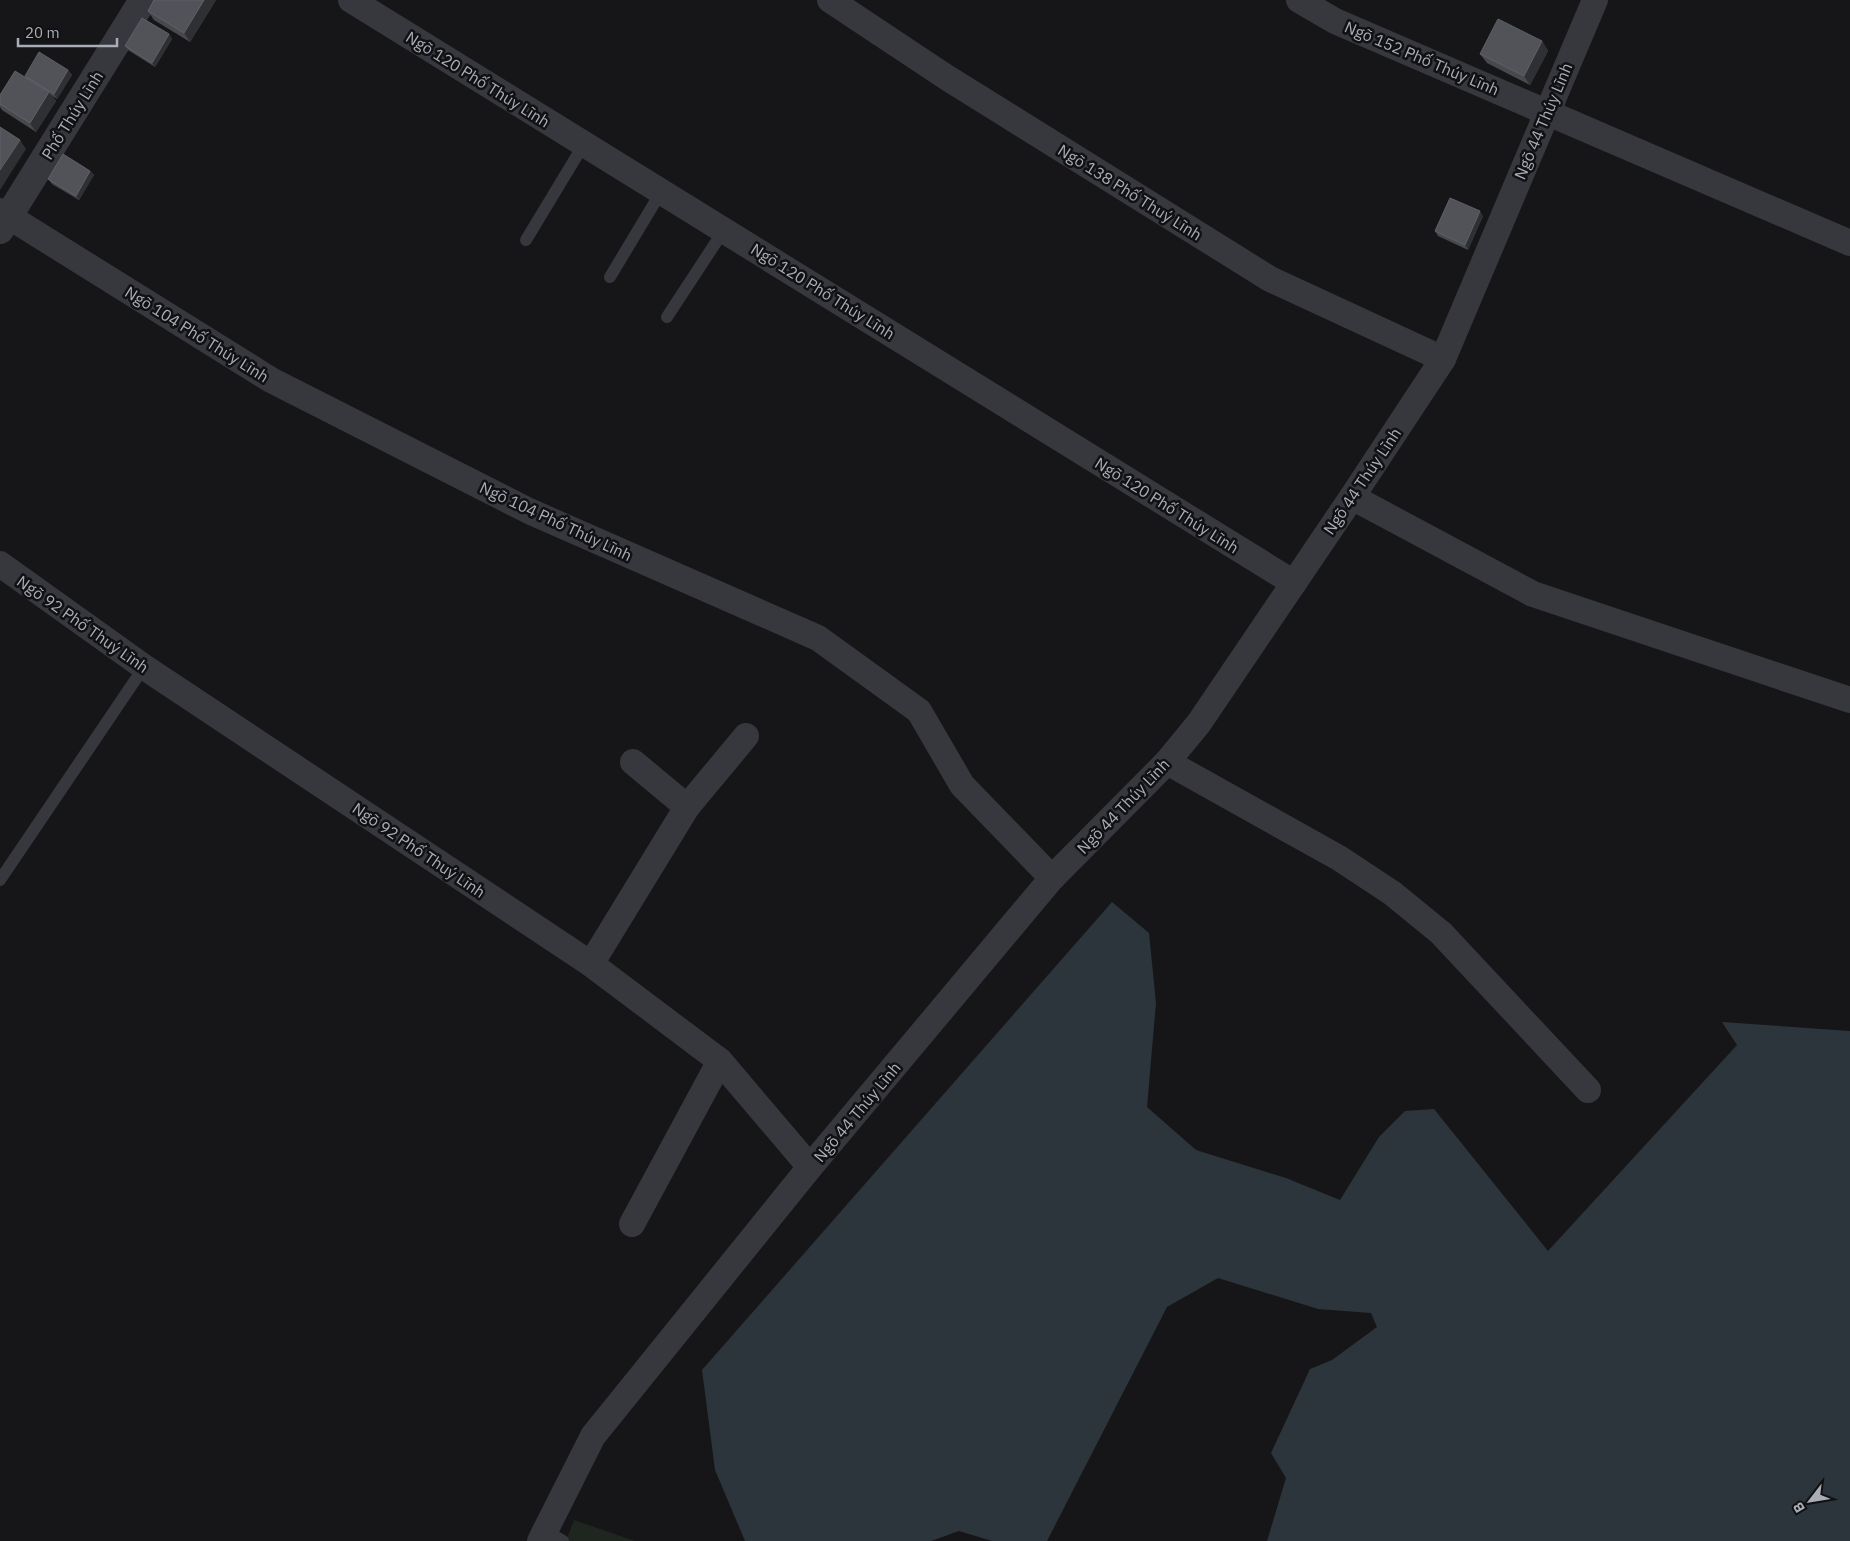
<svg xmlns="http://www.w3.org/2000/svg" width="1850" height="1541" font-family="'IBM Plex Sans',sans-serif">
<rect width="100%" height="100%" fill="#161618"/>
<path fill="#1e261f" d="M 574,1520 L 635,1541 L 566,1541 Z"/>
<path fill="#2c353c" d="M 1112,902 L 1149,933 L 1156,1003 L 1147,1107 L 1196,1150 L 1286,1178 L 1340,1200 L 1379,1137 L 1405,1111 L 1434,1109 L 1548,1251 L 1737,1045 L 1722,1022 L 1850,1031 L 1850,1541 L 1267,1541 L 1286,1478 L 1271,1453 L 1310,1369 L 1332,1360 L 1377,1327 L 1371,1313 L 1318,1309 L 1218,1278 L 1167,1307 L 1047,1541 L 992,1541 L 959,1531 L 931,1541 L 745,1541 L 715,1470 L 702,1370 Z"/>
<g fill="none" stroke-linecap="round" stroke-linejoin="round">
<g stroke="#37383d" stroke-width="12">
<path d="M 526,240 L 584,144"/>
<path d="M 610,277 L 661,192"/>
<path d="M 667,317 L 724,230"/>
<path d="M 0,880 L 144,667"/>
<path d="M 544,1530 L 563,1541"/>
</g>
<g stroke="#37383d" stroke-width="26">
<path d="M 351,0 L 1294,583"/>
<path d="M 830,0 L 946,77 L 1270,279 L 1443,359"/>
<path d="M 1299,0 L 1335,21 L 1850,243"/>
<path d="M 0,211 L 271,380 L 529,511 L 818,638 L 919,711 L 962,785 L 1052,878"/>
<path d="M 1352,497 L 1533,594 L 1850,700"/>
<path d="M 0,564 L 144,667 L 591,964 L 720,1061 L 810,1167"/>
<path d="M 633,762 L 687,807"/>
<path d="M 1167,762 L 1339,858 L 1392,893 L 1441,933 L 1588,1090"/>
<path d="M 591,964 L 687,807 L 746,736"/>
<path d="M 632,1224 L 720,1061"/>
<path d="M 540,1541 L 593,1436 L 810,1167 L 1052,878 L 1167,762 L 1199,723 L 1352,497 L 1443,359 L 1595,0"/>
</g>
<path stroke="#37383d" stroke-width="28" d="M 0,230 L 143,0"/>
</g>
<g fill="#47494d">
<path d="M 154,0 L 216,0 L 190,42 L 154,20 L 148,11 Z"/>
<path d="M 169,34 L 172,39 L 155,67 L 128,50 L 125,46 Z"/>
<path d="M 1542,41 L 1548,51 L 1530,85 L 1487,63 L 1480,54 Z"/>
<path d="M 68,70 L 72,75 L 57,99 L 51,95 L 56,101 L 36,132 L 2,110 L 0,107 L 0,95 L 25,77 Z"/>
<path d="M 90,171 L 94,175 L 79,200 L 52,184 L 48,179 Z"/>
<path d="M 1483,216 L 1468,250 L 1438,236 L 1435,231 Z"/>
</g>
<g fill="#2f3033">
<path d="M 204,0 L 216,0 L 190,42 L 184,33 Z"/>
<path d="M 169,34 L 172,39 L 155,67 L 152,63 Z"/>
<path d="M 1542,41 L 1548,51 L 1530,85 L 1524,76 Z"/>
<path d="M 68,70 L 72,75 L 57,99 L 54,94 Z"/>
<path d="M 49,92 L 56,101 L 36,132 L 30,123 Z"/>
<path d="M 20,140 L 26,149 L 0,190 L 0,170 Z"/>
<path d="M 90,171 L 94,175 L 79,200 L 76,196 Z"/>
<path d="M 1480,211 L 1483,216 L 1468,250 L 1465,245 Z"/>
</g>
<g fill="#525359" stroke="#5f6168">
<path d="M 154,0 L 204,0 L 184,33 L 148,11 Z"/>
<path d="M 142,18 L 169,34 L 152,63 L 125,46 Z"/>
<path d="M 1498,19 L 1542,41 L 1524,76 L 1480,54 Z"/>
<path d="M 39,52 L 68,70 L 54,94 L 25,76 Z"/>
<path d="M 15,71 L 49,92 L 30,123 L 0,104 L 0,95 Z"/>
<path d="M 0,127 L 20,140 L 0,170 Z"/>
<path d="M 63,154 L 90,171 L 76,196 L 48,179 Z"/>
<path d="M 1450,198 L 1480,211 L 1465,245 L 1435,231 Z"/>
</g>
<g text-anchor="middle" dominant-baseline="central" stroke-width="5" stroke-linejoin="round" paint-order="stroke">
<g font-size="16" fill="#a8adb8" stroke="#111113">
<text transform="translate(1422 58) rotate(23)">Ngõ 152 Phố Thúy Lĩnh</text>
<text transform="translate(478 79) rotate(32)">Ngõ 120 Phố Thúy Lĩnh</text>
<text transform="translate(72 115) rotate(-58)">Phố Thúy Lĩnh</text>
<text transform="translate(1543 121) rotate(-67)">Ngõ 44 Thúy Lĩnh</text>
<text transform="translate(1130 192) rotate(32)">Ngõ 138 Phố Thuý Lĩnh</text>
<text transform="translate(823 291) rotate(32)">Ngõ 120 Phố Thúy Lĩnh</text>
<text transform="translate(197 334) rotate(32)">Ngõ 104 Phố Thúy Lĩnh</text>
<text transform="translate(1362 481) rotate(-56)">Ngõ 44 Thúy Lĩnh</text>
<text transform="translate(1167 505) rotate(32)">Ngõ 120 Phố Thúy Lĩnh</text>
<text transform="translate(556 521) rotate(25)">Ngõ 104 Phố Thúy Lĩnh</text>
<text transform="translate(83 624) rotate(35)">Ngõ 92 Phố Thuý Lĩnh</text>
<text transform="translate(1123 806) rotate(-46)">Ngõ 44 Thúy Lĩnh</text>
<text transform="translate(419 850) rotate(34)">Ngõ 92 Phố Thuý Lĩnh</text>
<text transform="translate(857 1112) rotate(-50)">Ngõ 44 Thúy Lĩnh</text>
</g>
</g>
<g transform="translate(1810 1501) rotate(239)" stroke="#111113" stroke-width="4" paint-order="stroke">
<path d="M0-4L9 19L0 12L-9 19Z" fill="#a8adb8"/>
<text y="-8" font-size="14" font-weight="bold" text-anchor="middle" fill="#a8adb8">B</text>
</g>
<path d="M18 38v8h99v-8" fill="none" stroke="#a8adb8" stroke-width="2.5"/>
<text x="25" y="38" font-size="15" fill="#a8adb8" stroke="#111113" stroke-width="4" paint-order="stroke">20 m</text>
</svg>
